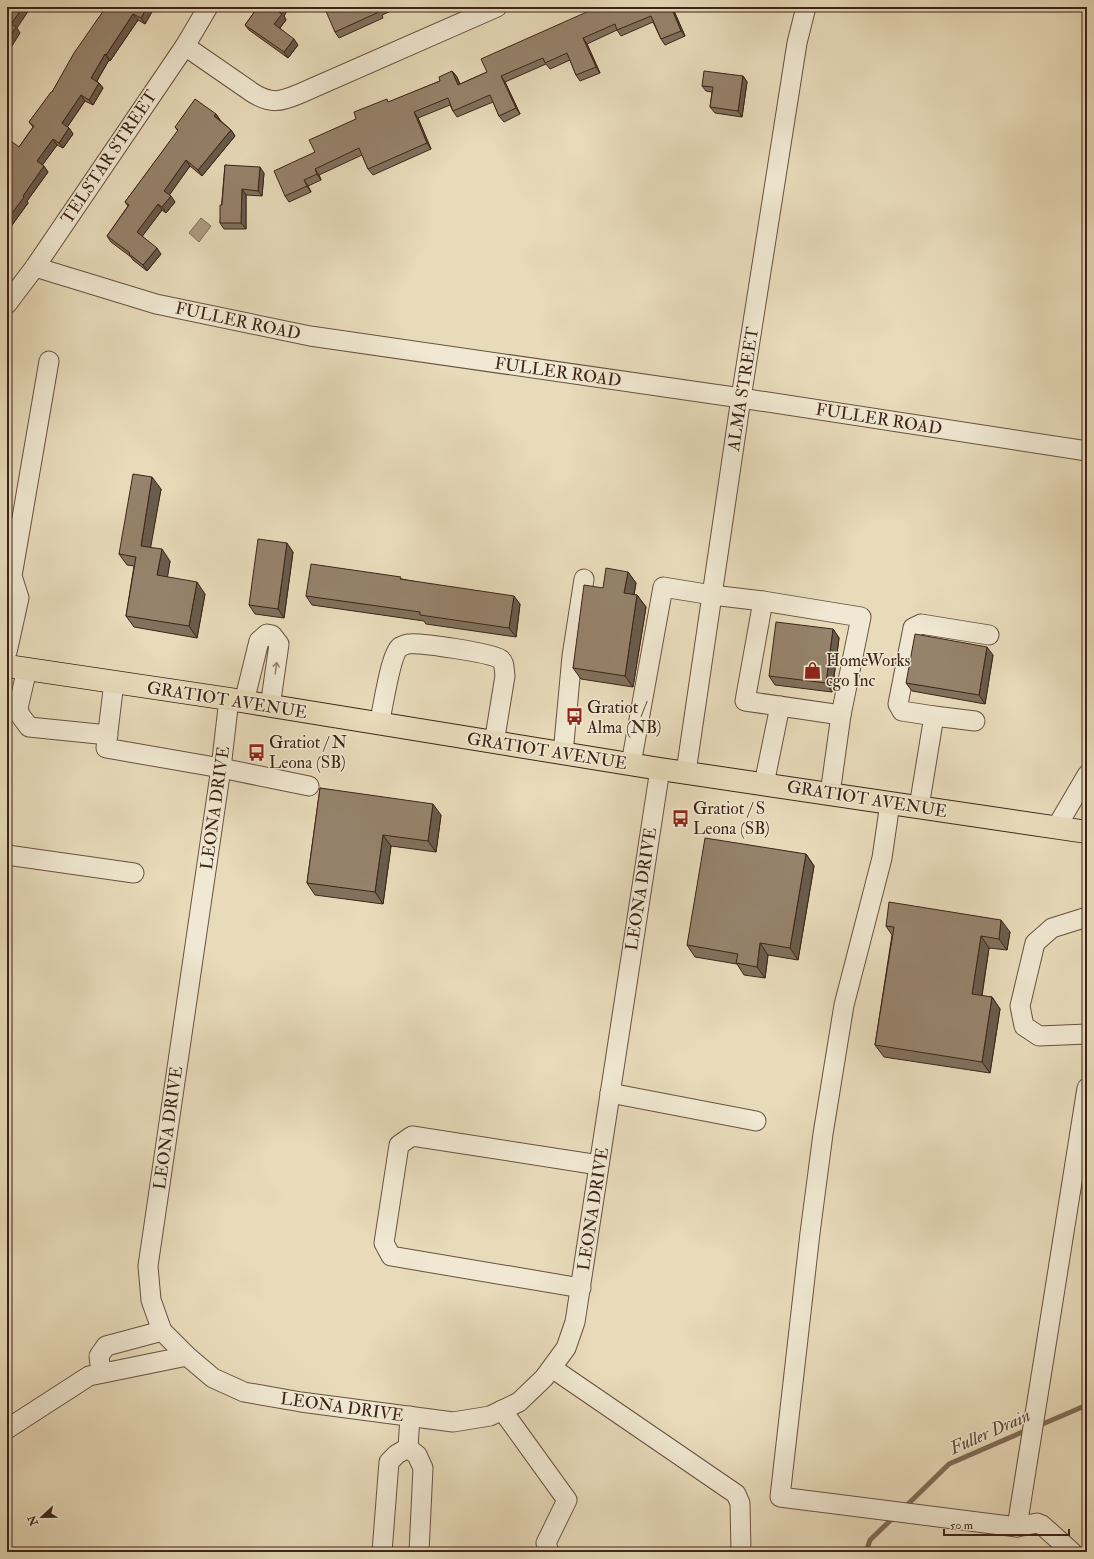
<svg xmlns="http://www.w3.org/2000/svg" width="1094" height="1559" font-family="'IM FELL Double Pica',serif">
<rect width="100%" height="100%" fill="#e8dbba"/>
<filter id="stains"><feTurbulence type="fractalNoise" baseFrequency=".005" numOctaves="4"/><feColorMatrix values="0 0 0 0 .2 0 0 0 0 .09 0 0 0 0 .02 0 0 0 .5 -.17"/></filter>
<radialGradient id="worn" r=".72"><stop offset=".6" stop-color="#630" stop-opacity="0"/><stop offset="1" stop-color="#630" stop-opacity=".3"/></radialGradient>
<path fill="#ae9c83" stroke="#816c58" d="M 201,218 L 211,226 L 199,242 L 189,233 Z"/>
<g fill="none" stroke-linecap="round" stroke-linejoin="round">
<g stroke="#816c58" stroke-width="5">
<path d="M 1038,1426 L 1087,1405"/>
<path d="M 904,1508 L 949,1464 L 1027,1430"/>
<path d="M 866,1552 L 870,1540 L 895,1516"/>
</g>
<defs>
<g id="minor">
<path d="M 185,46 L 253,93 C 271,104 280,102 299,94 L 497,7"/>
<path d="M 35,267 L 156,304 L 310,336 L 741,398 L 1087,451"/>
<path d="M 7,304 L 35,267 L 185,46 L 208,7"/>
<path d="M 763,601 L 745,701 L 841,715"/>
<path d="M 7,652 L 19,598 L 12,576 L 49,361"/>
<path d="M 27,669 L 18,708 L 20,715 L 29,727 L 108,735"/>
<path d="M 114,682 L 106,748 L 221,768 L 309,786"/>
<path d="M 229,699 L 221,768 L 148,1266 L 151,1300 L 162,1331 L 187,1356 L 213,1378 L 244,1392 L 301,1402 L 453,1422 L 490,1416 L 519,1402 L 544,1378 L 566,1348 L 575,1322 L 660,769"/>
<path d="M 244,702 L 259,641 L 267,634 L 272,635 L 279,644 L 270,707"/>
<path d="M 934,716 L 975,721"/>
<path d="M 379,724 C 383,709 390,655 400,647 C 402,646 406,644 408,644 C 420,642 491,653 500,659 C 505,662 504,670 505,676 L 494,743"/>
<path d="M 563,754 L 572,656 L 584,579"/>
<path d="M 631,764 L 663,587 L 712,595 L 763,601 L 861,617 L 841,715 L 830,794"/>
<path d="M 686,772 L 741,398 L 797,43 L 806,7"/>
<path d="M 764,784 L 780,706"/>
<path d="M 890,803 L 882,858 L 844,1005 L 823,1134 L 810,1233 L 780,1497 L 1017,1527 L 1037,1523 L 1042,1525 L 1072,1552"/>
<path d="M 919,807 L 934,716 L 902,711 L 898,704 L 913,628 L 921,624 L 989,635"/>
<path d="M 1056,828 L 1087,775"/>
<path d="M 7,855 L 134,873"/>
<path d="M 1087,917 L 1052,928 L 1035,943 L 1020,1006 L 1024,1026 L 1039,1036 L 1087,1034"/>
<path d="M 610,1093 L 756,1121"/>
<path d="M 581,1288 L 391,1256 L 384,1243 L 399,1145 L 412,1136 L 599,1165"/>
<path d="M 552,1368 L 736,1494 L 740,1503 L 741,1552"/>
<path d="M 101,1373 L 99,1356 L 106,1346 L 162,1331"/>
<path d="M 502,1410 L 567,1500 L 546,1543 L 549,1552"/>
<path d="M 7,1429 L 89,1376 L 187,1356"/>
<path d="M 408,1448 L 417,1455 L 423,1468 L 419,1552"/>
<path d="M 408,1448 L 410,1416"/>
<path d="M 1017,1527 L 1087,1088"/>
<path d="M 382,1552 L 389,1462 L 397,1454 L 408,1448"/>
</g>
<path id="major" d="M 7,666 L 229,699 L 660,769 L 1087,832"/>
</defs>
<use href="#minor" stroke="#685140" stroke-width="21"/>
<use href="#major" stroke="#3d2318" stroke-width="24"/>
<use href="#minor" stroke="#f0e8d2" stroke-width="19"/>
<use href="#major" stroke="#e8dbba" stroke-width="22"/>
</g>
<g fill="#81715d" stroke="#3d2318">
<path d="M 106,7 L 153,10 L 145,24 L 138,20 L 110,61 L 109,60 L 97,81 L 99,83 L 103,88 L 93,105 L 85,101 L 67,127 L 69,128 L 73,134 L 63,148 L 57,145 L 42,165 L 48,172 L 27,201 L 28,203 L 7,232 L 19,147 L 33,127 L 29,122 L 52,92 Z"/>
<path d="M 258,7 L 289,7 L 284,16 L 286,20 L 280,28 L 298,45 L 288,58 L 249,30 L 245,25 Z"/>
<path d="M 330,7 L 400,7 L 382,15 L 383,18 L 339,38 L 335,32 Z"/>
<path d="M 607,7 L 684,7 L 674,11 L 685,36 L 665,45 L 661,39 L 653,22 L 621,36 L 617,30 L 587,44 L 600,73 L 580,81 L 576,75 L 570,60 L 550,69 L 546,64 L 505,82 L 520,114 L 504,122 L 499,116 L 493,102 L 457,117 L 453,111 L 450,105 L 418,118 L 431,149 L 373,175 L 368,169 L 362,155 L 319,175 L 321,180 L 308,186 L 311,192 L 289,202 L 285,196 L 315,152 L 356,119 L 389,102 L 440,81 L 452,71 L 457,77 L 460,84 L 487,72 L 601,10 Z"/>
<path d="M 743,76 L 747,82 L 742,117 L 715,113 L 710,107 L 712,92 L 706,91 L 702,86 Z"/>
<path d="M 216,114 L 220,120 L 231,130 L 235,136 L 202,176 L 190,166 L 169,195 L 175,202 L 166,213 L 162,210 L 142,236 L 161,254 L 147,271 L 133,260 L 131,257 L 111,242 L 107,236 L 128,206 L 125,202 L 178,131 L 175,127 Z"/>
<path d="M 225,165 L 264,173 L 262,196 L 246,195 L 246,229 L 224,229 L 220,223 Z"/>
<path d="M 161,489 L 150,547 L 170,561 L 167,577 L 205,594 L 197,638 L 134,627 L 126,616 L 134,566 L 127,565 L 119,554 Z"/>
<path d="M 293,552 L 284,618 L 255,614 L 249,605 Z"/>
<path d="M 628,572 L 636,583 L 634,595 L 637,595 L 646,607 L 633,687 L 581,679 L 573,668 L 603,588 Z"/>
<path d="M 402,579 L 520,604 L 516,637 L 426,624 L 424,621 L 312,605 L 306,596 Z"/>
<path d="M 833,629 L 839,638 L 832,692 L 775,685 L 769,676 Z"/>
<path d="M 993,655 L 985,704 L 912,691 L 906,683 Z"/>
<path d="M 320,788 L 441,815 L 436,852 L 391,846 L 383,904 L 315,895 L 307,883 Z"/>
<path d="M 806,854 L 814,866 L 798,960 L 768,955 L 765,978 L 744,975 L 737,964 L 695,957 L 687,945 Z"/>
<path d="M 886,926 L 1010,932 L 1007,950 L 989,948 L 982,996 L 992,997 L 1000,1009 L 990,1073 L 884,1057 L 875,1045 L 892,935 Z"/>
</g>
<g fill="#695c4c" stroke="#3d2318">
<path d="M 23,7 L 31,7 L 17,28 L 20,33 L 7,54 L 7,41 L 11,24 Z"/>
<path d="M 147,7 L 152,7 L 153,10 L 145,24 L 141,18 Z"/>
<path d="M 282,7 L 289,7 L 284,16 L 286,20 L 278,30 L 274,24 L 279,12 Z"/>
<path d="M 671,7 L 674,11 L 685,36 L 681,31 Z"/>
<path d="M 133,14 L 138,20 L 110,61 L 106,55 Z"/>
<path d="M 583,38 L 587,44 L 600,73 L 596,67 Z"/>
<path d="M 294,39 L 298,45 L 288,58 L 284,52 Z"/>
<path d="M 105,54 L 109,60 L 95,84 L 91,78 Z"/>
<path d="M 452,71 L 457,77 L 462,91 L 458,85 Z"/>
<path d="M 501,76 L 505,82 L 520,114 L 516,108 Z"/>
<path d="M 743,76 L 747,82 L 742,117 L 738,111 Z"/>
<path d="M 99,83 L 103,88 L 93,105 L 89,100 Z"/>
<path d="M 81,95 L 85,101 L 66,129 L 62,123 Z"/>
<path d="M 414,112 L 418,118 L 431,149 L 427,143 Z"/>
<path d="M 216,114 L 220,120 L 214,116 Z"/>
<path d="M 69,128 L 73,134 L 63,148 L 59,143 Z"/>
<path d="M 231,130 L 235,136 L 202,176 L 198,170 Z"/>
<path d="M 53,139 L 57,145 L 41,167 L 37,161 Z"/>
<path d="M 186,160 L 190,166 L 168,197 L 164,191 Z"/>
<path d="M 44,166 L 48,172 L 27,201 L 28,203 L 7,232 L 7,220 L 23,196 Z"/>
<path d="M 260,167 L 264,173 L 262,196 L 258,191 Z"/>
<path d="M 315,169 L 319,175 L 321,180 L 317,174 Z"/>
<path d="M 304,180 L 308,186 L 311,192 L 307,186 Z"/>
<path d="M 242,189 L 246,195 L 246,229 L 241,223 Z"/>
<path d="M 171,196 L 175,202 L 166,213 L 162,207 Z"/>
<path d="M 158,204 L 162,210 L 141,238 L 137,232 Z"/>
<path d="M 157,248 L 161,254 L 147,271 L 143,265 Z"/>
<path d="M 152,477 L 161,489 L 149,557 L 141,546 Z"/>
<path d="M 287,543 L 293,552 L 284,618 L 278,609 Z"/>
<path d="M 162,549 L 170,561 L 166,587 L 157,575 Z"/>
<path d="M 628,572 L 636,583 L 632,605 L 624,593 Z"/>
<path d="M 197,582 L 205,594 L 197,638 L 189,626 Z"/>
<path d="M 637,595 L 646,607 L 633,687 L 625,676 Z"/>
<path d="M 514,596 L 520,604 L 516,637 L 509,628 Z"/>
<path d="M 833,629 L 839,638 L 832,692 L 826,683 Z"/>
<path d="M 987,647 L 993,655 L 985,704 L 979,695 Z"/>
<path d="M 433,804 L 441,815 L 436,852 L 428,841 Z"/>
<path d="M 383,835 L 391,846 L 383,904 L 375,892 Z"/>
<path d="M 806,854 L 814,866 L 798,960 L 790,948 Z"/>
<path d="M 1001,920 L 1010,932 L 1007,950 L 999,939 Z"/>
<path d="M 981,936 L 989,948 L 980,1006 L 972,994 Z"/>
<path d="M 760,943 L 768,955 L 765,978 L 757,967 Z"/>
<path d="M 992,997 L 1000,1009 L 990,1073 L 982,1062 Z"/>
</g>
<g fill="#96836c" stroke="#3d2318">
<path d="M 7,7 L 23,7 L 11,24 L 16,27 L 7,41 Z"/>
<path d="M 106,7 L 147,7 L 141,18 L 133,14 L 106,55 L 105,54 L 91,78 L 99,83 L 89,100 L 81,95 L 62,123 L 69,128 L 59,143 L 53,139 L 37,161 L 44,166 L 23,196 L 24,197 L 7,220 L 7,146 L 11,141 L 19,147 L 34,126 L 29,122 L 51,92 L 52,92 L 74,53 Z"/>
<path d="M 258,7 L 282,7 L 279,12 L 282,14 L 274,24 L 294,39 L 284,52 L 245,25 Z"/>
<path d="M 330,7 L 382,7 L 377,9 L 379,12 L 335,32 L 325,9 Z"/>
<path d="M 598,7 L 600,10 L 607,7 L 671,7 L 681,31 L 661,39 L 651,16 L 617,30 L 615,24 L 583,38 L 596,67 L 576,75 L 567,53 L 545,63 L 543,58 L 501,76 L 516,108 L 499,116 L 490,95 L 453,111 L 448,98 L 414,112 L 427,143 L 368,169 L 359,148 L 315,169 L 317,174 L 304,180 L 307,186 L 285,196 L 274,171 L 315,152 L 309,140 L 356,119 L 354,112 L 387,99 L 388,102 L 440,81 L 439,77 L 452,71 L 458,85 L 487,72 L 481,59 Z"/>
<path d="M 704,71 L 743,76 L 738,111 L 710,107 L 713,87 L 702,86 Z"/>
<path d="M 195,99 L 216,114 L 214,116 L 231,130 L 198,170 L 186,160 L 164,191 L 171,196 L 162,207 L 158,204 L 137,232 L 157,248 L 143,265 L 129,254 L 130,253 L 107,236 L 129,205 L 125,202 L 178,130 L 175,127 Z"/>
<path d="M 225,165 L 260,167 L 258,191 L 242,189 L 241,223 L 220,223 L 220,205 L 222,205 Z"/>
<path d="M 133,474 L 152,477 L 141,546 L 162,549 L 157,575 L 197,582 L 189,626 L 126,616 L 136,557 L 119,554 Z"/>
<path d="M 258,539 L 287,543 L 278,609 L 249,605 Z"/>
<path d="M 311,564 L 401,577 L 400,579 L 514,596 L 509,628 L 420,615 L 420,612 L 306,596 Z"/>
<path d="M 606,568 L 628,572 L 624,593 L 637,595 L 625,676 L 573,668 L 584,585 L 603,588 Z"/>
<path d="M 776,622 L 833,629 L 826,683 L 769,676 Z"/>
<path d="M 915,634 L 987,647 L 979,695 L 906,683 Z"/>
<path d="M 320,788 L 433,804 L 428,841 L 383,835 L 375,892 L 307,883 Z"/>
<path d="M 705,838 L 806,854 L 790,948 L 760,943 L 757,967 L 736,963 L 738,954 L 687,945 Z"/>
<path d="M 889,902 L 1001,920 L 999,939 L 981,936 L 972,994 L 992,997 L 982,1062 L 875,1045 L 894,927 L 886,926 Z"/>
</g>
<defs><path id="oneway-shaft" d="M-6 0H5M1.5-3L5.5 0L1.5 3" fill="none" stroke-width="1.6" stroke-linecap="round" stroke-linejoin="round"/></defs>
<use stroke="#968675" href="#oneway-shaft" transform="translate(276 668) rotate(-82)"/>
<defs>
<symbol id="shop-bare" viewBox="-9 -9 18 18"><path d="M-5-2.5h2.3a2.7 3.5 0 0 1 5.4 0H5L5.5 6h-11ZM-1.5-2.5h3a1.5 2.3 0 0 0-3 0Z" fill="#8f2418" stroke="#f0e8d2" stroke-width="2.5" paint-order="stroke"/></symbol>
<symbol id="bus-bare" viewBox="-9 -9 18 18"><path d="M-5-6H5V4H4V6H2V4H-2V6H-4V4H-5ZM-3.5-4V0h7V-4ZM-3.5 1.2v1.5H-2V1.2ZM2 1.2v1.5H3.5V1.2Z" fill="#8f2418" stroke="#f0e8d2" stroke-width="2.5" paint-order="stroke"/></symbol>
</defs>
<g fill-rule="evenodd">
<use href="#shop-bare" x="800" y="658" width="25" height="25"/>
<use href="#bus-bare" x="562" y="704" width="25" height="25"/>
<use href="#bus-bare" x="244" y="740" width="25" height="25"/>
<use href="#bus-bare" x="668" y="806" width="25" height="25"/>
</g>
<g text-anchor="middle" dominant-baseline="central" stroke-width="3" stroke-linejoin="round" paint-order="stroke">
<g font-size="17" fill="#3d2318" stroke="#f0e8d2">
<text transform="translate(109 157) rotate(-56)">TELSTAR STREET</text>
<text transform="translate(238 321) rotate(12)">FULLER ROAD</text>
<text transform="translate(558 372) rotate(8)">FULLER ROAD</text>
<text transform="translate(743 389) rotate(-81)">ALMA STREET</text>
<text transform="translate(879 419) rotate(9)">FULLER ROAD</text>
<text transform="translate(227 700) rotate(9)">GRATIOT AVENUE</text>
<text transform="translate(547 751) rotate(9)">GRATIOT AVENUE</text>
<text transform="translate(867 799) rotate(9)">GRATIOT AVENUE</text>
<text transform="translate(215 808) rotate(-82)">LEONA DRIVE</text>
<text transform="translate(641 889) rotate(-81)">LEONA DRIVE</text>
<text transform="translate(168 1128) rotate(-82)">LEONA DRIVE</text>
<text transform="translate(593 1209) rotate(-81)">LEONA DRIVE</text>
<text transform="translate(342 1407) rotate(8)">LEONA DRIVE</text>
</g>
<g font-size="17" fill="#3d2318" stroke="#f0e8d2" text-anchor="start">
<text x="826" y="660">HomeWorks<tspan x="826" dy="20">cgo Inc</tspan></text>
<text x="587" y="707">Gratiot /<tspan x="587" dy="20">Alma (NB)</tspan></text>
<text x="269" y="742">Gratiot / N<tspan x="269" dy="20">Leona (SB)</tspan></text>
<text x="693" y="808">Gratiot / S<tspan x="693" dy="20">Leona (SB)</tspan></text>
</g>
<g font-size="18" font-style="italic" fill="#5f4738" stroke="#f0e8d2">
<text transform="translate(990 1432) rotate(-24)">Fuller Drain</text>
</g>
</g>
<rect width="1094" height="1559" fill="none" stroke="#e8dbba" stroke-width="24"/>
<rect x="8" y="8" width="1078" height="1543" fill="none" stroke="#3d2318" stroke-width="2"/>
<rect x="12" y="12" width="1070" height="1535" fill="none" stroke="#3d2318"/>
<g transform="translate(42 1517) rotate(248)" stroke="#f0e8d2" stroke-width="3" paint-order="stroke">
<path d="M0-3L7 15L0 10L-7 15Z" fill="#3d2318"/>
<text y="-6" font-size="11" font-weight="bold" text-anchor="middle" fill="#3d2318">N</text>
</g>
<path d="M944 1529v6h125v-6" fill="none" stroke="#3d2318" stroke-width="2"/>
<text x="950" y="1529" font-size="12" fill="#3d2318" stroke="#f0e8d2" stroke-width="3" paint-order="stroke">50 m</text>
<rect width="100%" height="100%" filter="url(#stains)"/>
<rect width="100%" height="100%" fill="url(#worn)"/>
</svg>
